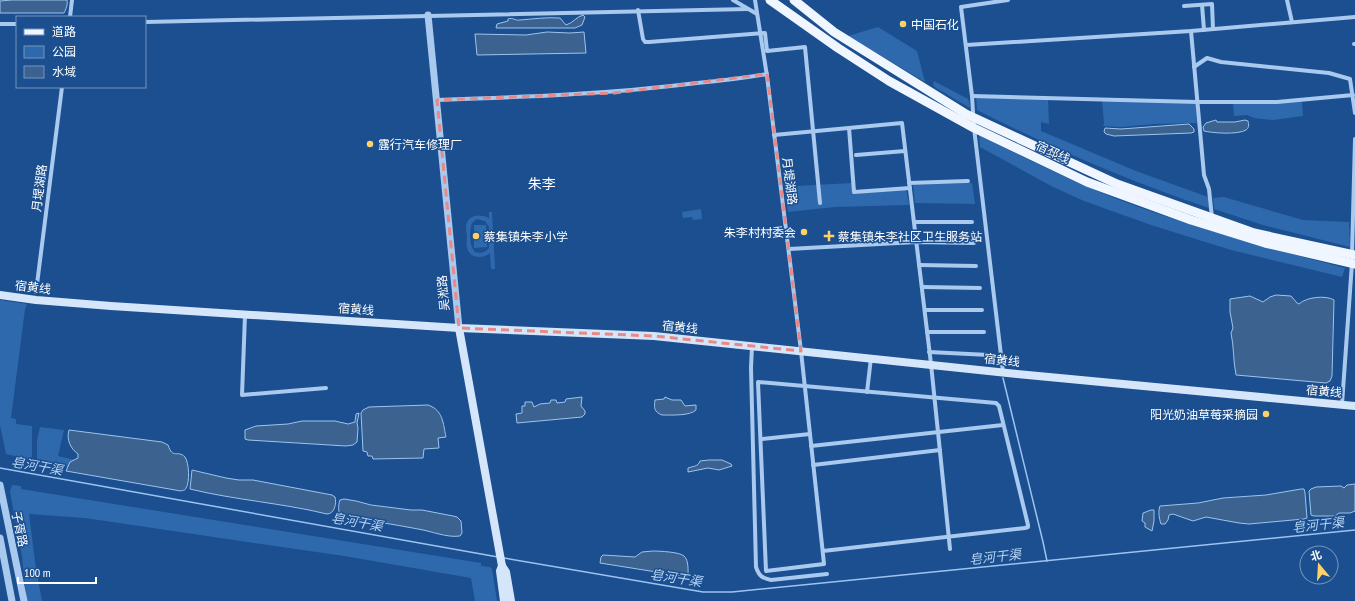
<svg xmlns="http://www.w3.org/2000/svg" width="1355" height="601" font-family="'PT Sans Narrow','Noto Sans SC',sans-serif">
<rect width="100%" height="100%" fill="#1b4f8f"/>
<g fill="#2e69ad" fill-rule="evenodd">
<path d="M 878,27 L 917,51 L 925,82 L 848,36 Z"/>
<path d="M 934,81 L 968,99 L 969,101 L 970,108 L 936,88 L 933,85 Z"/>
<path d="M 976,97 L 1048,99 L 1049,124 L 1041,122 L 1041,131 L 1136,171 L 1208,197 L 1209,208 C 1129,181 1052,148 977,110 Z"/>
<path d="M 1102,100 L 1196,104 L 1197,123 L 1155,124 L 1120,127 L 1103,126 L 1104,123 Z"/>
<path d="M 1302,101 L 1303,116 L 1273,120 L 1254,118 L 1247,115 L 1234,116 L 1233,103 Z"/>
<path d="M 979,135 C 1034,163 1091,191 1150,211 C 1214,233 1279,251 1345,268 L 1342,277 L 1231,250 L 1151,225 L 1084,201 L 1053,187 L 980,147 Z"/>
<path d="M 795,183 L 796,186 L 852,183 L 853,194 L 906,189 L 909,203 L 909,205 L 835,207 L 788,212 L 784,184 Z"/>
<path d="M 972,183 L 975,204 L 915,203 L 913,185 Z"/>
<path d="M 1224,197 L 1303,220 L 1349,222 L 1350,247 L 1263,225 L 1214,209 L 1213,198 Z"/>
<path d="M 701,209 L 702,219 L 693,220 L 692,217 L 683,218 L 682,212 Z"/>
<path d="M 489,212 L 492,212 L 495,269 L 491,269 L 490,253 C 483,259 470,259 467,248 C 466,244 467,239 467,235 C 466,232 466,229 466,226 C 468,214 481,214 489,218 ZM 477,219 L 485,221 L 489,227 L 489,248 C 486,252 481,254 475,252 C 470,247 469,234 471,227 C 471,223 474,221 477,219 Z"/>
<path d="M 474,225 L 486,225 L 487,247 L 474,248 Z"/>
<path d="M 0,300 L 27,304 L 25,309 L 11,418 L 16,419 L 16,424 L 32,426 L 32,457 L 27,459 L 6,454 L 0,425 Z"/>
<path d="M 40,427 L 64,430 L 58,456 L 75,460 L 75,467 C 62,467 58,467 46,462 C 44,460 40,460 37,459 L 37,440 Z"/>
<path d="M 12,485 L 21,486 L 21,489 L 481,563 L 481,566 L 490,567 L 492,569 L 497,601 L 475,601 L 471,578 L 344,556 L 261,544 L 85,518 L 29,514 L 36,569 L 42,601 L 27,601 L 25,585 L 22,556 L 10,492 Z"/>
</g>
<g fill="#3c6290" stroke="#9cc4f0">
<path d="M 12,0 L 67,0 C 68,4 66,9 64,13 L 0,13 L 0,1 Z"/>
<path d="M 583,15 L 585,17 L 582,25 L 575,28 L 496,28 L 497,24 L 508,21 L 508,19 C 513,17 515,21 520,20 C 533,19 546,17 560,18 L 566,25 C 573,23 576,17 583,15 Z"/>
<path d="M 547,32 L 570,33 L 584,32 L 586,53 L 477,55 L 475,34 L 526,35 Z"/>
<path d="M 1216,120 L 1217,122 L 1235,122 L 1245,120 L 1248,121 C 1249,125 1249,128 1246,130 C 1238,135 1212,133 1204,131 L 1203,127 L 1206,123 Z"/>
<path d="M 1189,124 L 1194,129 L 1194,132 L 1191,133 L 1114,136 L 1106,134 L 1104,132 L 1105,128 L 1121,129 Z"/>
<path d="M 1276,295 L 1291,296 L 1297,303 L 1299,304 C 1306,297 1326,295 1334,300 L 1332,376 L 1330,381 L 1326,383 L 1236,375 C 1233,360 1234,346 1231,333 L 1233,328 L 1230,312 L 1230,299 L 1250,296 L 1263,302 L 1270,297 Z"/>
<path d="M 582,397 L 581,406 L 585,411 L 585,414 L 582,417 L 517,423 L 516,414 L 522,413 L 522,406 L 525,406 L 525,402 L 532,402 L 534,407 L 540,404 L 550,403 L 551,400 L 556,400 L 557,403 L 565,402 L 566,399 Z"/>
<path d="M 665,397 L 672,400 L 681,400 L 685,406 L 696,405 L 696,410 C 690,416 671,415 662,415 C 654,412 654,408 655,400 L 664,399 Z"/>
<path d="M 428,405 C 443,410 443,423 446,437 L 438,438 L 439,448 L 424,449 L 423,458 L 373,459 L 372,456 L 368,456 L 367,452 L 363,451 L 361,413 L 363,410 L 369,407 Z"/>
<path d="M 359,413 L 357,423 L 358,428 L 357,442 L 353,445 L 346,446 L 248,440 L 245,439 L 245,430 L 256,426 L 288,424 L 302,421 L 335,421 L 348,424 L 355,422 L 356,414 Z"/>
<path d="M 69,430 L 162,442 L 168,445 C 173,460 177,449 185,457 C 189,462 190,483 186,488 C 185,491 183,490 181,491 L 66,471 L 70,462 L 78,458 L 78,454 C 71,449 66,440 69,430 Z"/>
<path d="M 709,460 L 722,460 L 731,464 L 732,466 L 719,470 L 708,468 L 688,472 L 688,468 C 693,466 698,467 700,461 Z"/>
<path d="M 192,470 L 226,478 L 239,480 L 253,480 L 332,495 L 335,497 C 337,504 334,514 327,514 C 282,503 235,500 190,489 Z"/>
<path d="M 1355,484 L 1355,511 L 1350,513 L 1339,513 L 1335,516 L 1314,516 L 1311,515 L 1309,491 L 1311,489 L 1316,487 L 1341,486 L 1344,488 L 1347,485 Z"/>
<path d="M 1301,489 L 1304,489 L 1305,493 L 1307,518 L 1304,519 L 1249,524 L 1239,523 L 1206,517 L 1193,521 L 1173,514 L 1169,515 L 1168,520 L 1165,524 L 1161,524 C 1159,518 1158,511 1160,506 L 1198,503 L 1223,498 L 1266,495 Z"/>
<path d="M 344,499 L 356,501 L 371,505 L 411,510 L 422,510 L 453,516 L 457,517 L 461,521 L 462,533 L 460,536 C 447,538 431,531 418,529 C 392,524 367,520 341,517 C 338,511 338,506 340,500 Z"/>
<path d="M 1151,510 L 1154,510 L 1154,521 L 1152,531 L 1145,527 L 1145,523 L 1142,521 L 1143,513 Z"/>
<path d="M 653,551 C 659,551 680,552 684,556 C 689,560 688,572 688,577 L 600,563 L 601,557 L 603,555 L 635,557 L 642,552 Z"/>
</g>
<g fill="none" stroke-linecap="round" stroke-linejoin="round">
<g stroke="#9cc4f0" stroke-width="1.5">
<path d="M 1003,378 L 1043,542 L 1047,561"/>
<path d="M 0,468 L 498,557"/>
<path d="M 504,558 L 703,592 L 732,592 L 1355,530"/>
</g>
<g stroke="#a9c9ee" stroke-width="4">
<path d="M 733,0 L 757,14"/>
<path d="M 755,0 L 767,76 L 801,351 C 808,415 815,480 822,545 L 824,564 L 766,571 L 758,382 C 838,389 917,396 996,403 L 999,406 L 1028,525 L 1028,527 L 1025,528 L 823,551"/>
<path d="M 1287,0 L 1292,22"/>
<path d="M 1202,5 L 1204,30"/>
<path d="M 1184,6 L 1212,4 L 1213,29"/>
<path d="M 638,10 L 643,39 L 645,42 L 649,42 L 765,33 L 767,51 L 805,47 L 820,203"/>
<path d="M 70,17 L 72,0"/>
<path d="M 145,22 L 748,9"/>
<path d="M 0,24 L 17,24"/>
<path d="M 1191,31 L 1204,175 L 1209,189 L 1212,218"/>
<path d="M 1354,44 L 1355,44"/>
<path d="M 966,45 L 1191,31 L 1355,17"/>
<path d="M 1194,67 L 1207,58 L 1221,62 L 1329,73 L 1350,79 L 1355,113"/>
<path d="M 972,96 L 1197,102 L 1277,102 L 1353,95"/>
<path d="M 437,100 C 524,97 610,94 697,83 C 720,81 744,78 767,74"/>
<path d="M 849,128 L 854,192 L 910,188"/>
<path d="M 774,135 L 902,123 L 931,364 L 950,549"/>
<path d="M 856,155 L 905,151"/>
<path d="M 909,183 L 968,181"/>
<path d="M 914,222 L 972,222"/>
<path d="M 789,249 L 916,242 L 974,243"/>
<path d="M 1352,254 L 1355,139"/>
<path d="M 919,265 L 976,266"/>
<path d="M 922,287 L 980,288"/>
<path d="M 36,292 L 62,87"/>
<path d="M 925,310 L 982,310"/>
<path d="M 245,315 L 242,395 L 326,388"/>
<path d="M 927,332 L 984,332"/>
<path d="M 752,346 L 751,368 L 756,567 C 759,576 762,578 771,580 L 827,574"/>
<path d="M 929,352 L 989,355"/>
<path d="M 1003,372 L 974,128 L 972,96 L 961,7 L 1008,0"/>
<path d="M 867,392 L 871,358"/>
<path d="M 1342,404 L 1352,263"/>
<path d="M 761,439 L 810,434"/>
<path d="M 811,446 L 1003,425"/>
<path d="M 813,465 L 940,450"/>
</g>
<g stroke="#a9c9ee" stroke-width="7">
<path d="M 428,15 L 459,328"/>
<path d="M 0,485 L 24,601"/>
<path d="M 0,538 L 12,601"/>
</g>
<g stroke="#d6e6fa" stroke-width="8">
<path d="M 0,295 L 36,300 L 111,306 L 459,328 L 654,336 L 1017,374 L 1355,406"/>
<path d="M 459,328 L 502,566 L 506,572 L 511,601"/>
<path d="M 502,566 L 500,571 L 504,601"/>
</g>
<g stroke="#f0f6ff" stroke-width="9">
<path d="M 770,0 L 838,48 L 889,81 L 974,128 L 1087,182 L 1191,220 L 1265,243 L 1355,264"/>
<path d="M 794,0 L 834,32 L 966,114 L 1117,184 L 1254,233 L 1355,255"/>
</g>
</g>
<path fill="none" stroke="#e88989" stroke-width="3" stroke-dasharray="8 5" stroke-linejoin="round" d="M 767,74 L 801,351 L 654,336 L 459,328 L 437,100 L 614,93 Z"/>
<g fill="#ffd166" stroke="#1b4f8f" stroke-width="1.5">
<circle cx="903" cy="24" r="4"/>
<circle cx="370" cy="144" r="4"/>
<circle cx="804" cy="232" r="4"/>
<circle cx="476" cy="236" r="4"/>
<path d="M827 230h4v4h4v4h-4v4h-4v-4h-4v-4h4z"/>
<circle cx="1266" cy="414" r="4"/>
</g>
<g text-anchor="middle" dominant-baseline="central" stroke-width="3" stroke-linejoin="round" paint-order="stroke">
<g font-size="12" fill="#fff" stroke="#1b4f8f" text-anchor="start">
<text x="911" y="24">中国石化</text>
<text x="378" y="144">露行汽车修理厂</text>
<text x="796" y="232" text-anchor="end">朱李村村委会</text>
<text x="484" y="236">蔡集镇朱李小学</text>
<text x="838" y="236">蔡集镇朱李社区卫生服务站</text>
<text x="1258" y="414" text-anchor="end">阳光奶油草莓采摘园</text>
</g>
<g font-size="12" fill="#fff" stroke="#1b4f8f">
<text transform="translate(1053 152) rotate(25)">宿邳线</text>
<text transform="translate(790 181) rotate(83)">月堤湖路</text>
<text transform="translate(39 188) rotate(-83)">月堤湖路</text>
<text transform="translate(33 287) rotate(7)">宿黄线</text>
<text transform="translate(443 293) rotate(-95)">吴淞路</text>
<text transform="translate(356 309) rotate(4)">宿黄线</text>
<text transform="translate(680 327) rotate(6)">宿黄线</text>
<text transform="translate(1002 360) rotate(6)">宿黄线</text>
<text transform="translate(1324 391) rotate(5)">宿黄线</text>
<text transform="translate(20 529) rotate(78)">子胥路</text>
</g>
<g font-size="13" font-style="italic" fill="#b5d3f5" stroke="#1b4f8f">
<text transform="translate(37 466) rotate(10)">皂河干渠</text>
<text transform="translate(357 522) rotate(10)">皂河干渠</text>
<text transform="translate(1318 525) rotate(-6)">皂河干渠</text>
<text transform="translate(995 557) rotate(-6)">皂河干渠</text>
<text transform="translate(676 578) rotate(9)">皂河干渠</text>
</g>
<g font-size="14" fill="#fff" stroke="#1b4f8f">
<text x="542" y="184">朱李</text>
</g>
</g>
<rect x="16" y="16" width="130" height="72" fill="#1b4f8f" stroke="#7695bc"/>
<rect x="24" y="29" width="20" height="6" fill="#f0f6ff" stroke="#7695bc"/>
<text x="52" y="36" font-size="12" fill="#ffffff">道路</text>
<rect x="24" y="46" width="20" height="12" fill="#2e69ad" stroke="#7695bc"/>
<text x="52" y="56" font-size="12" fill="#ffffff">公园</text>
<rect x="24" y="66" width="20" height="12" fill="#3c6290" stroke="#7695bc"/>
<text x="52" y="76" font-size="12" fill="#ffffff">水域</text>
<g transform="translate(1319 565) rotate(342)"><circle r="19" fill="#1b4f8f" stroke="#7695bc"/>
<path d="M0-3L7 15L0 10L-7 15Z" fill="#ffd166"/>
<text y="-6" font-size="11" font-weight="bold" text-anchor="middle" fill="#ffffff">北</text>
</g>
<path d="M18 577v6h78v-6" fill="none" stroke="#ffffff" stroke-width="2"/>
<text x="24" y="577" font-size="12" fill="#ffffff" stroke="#1b4f8f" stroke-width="3" paint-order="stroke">100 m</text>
</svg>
